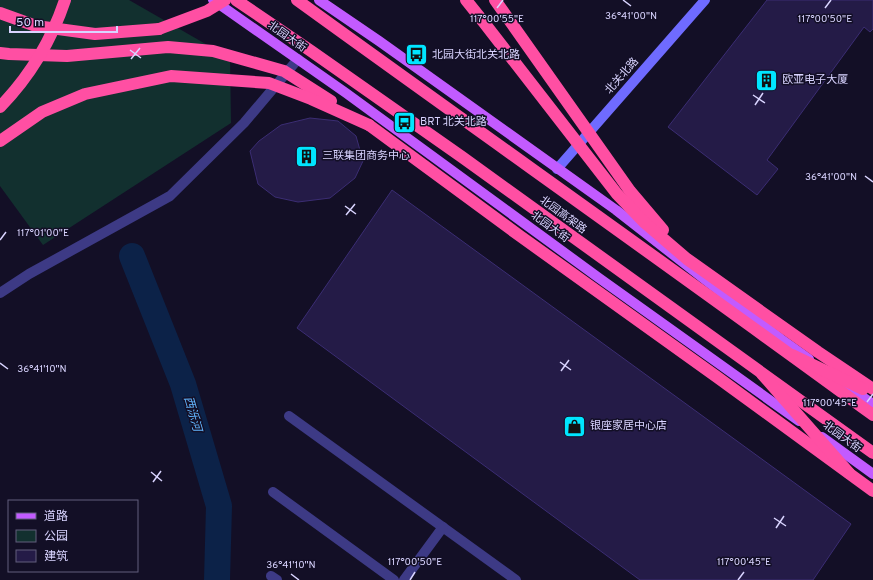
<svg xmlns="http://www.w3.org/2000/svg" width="873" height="580" font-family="Overpass,'Noto Sans SC',sans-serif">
<rect width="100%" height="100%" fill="#130f26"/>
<path fill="#12302f" d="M 0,0 L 129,0 L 230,58 L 231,123 L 43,245 L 0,186 Z"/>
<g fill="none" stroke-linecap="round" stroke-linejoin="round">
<path stroke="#0c2248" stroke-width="26" d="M 132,256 L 183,384 L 219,506 L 217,580"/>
</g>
<g fill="#241b47" stroke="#3b2d73">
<path d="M 767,0 L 873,0 L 873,29 L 870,32 L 864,27 L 767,160 L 778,169 L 757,195 L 668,127 Z"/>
<path d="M 310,118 L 338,121 L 356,136 L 363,161 L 355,178 L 330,198 L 298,202 L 275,197 L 258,184 L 250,151 L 259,141 L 281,125 Z"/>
<path d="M 392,190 L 851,524 L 813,580 L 640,580 L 297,328 Z"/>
</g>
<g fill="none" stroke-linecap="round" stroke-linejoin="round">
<g stroke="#3d3a85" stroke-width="10">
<path d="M 0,293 L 29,274 L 170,196 L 244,123 L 298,59"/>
<path d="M 289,416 L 516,580"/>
<path d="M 273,492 L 394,580"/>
<path d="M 271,576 L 277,580"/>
<path d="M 404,580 L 443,527"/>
</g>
<path stroke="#6f6bff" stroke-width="10" d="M 557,169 L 705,0"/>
<g stroke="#c25bff" stroke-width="10">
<path d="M 213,0 L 346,93 L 599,278 L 799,421"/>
<path d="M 319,0 L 379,41 L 616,210 L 781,339 L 809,359"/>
<path d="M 845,385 L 873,404"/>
<path d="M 822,437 L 873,474"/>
</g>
<g stroke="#ff4fa3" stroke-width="12">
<path d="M 236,0 L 311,51 L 462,157 L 873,453"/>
<path d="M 297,0 C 489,139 682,275 873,415"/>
<path d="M 466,0 L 482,20"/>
<path d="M 0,13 L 36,26 L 95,34 L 159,29"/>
<path d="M 369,125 L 520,236 L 717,377 L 873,491"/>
</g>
<g stroke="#ff4fa3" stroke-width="12">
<path d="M 495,0 L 630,191 L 663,230"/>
<path d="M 482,20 L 617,194 L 645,223 L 687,259 L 818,352 L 873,389"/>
<path d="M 159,29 L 207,11 L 225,0"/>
<path d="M 0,53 L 9,54 L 67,56 L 168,47 L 213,51 L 284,71 L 331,101"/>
<path d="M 0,107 C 29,77 52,39 65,0"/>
<path d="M 0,141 L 42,112 L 85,94 L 171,76 L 269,83 L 311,99 L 369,125"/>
<path d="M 792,355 L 863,389"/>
<path d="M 762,374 L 849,473"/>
</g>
</g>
<path fill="none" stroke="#d9d4ff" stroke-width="1.5" d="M 623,0 L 631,6M 497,8 L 503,0M 825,8 L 831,0M 130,50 L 141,58M 131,59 L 140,48M 753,95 L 765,103M 755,105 L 763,93M 865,176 L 873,182M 345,206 L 356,214M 346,215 L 355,204M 0,240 L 6,232M 560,362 L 571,370M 0,363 L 8,369M 561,371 L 569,360M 867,402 L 873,394M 151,472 L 162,481M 153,482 L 161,471M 774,518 L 786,526M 776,528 L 784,516M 291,574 L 299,580M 410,580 L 415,572M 738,580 L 744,572"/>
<defs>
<symbol id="bus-square" viewBox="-11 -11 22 22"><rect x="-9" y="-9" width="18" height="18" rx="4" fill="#00e5ff" stroke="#130f26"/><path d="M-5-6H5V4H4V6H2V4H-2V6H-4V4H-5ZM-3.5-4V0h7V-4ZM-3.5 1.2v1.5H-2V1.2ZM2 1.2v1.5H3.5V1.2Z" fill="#111"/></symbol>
<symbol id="building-square" viewBox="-11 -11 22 22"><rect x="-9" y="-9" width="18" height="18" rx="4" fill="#00e5ff" stroke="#130f26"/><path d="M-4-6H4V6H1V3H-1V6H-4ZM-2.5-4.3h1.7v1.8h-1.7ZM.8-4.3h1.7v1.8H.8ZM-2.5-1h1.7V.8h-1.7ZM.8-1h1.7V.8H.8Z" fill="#111"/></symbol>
<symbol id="shop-square" viewBox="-11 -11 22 22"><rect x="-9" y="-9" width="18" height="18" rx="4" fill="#00e5ff" stroke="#130f26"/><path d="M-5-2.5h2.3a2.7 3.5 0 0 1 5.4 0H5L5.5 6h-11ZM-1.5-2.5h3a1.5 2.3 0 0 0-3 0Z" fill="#111"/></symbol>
</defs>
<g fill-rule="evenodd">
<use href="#bus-square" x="404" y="42" width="25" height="25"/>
<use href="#building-square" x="754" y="68" width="25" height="25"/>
<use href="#bus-square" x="392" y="110" width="25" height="25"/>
<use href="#building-square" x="294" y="144" width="25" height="25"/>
<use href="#shop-square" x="562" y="414" width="25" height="25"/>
</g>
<g text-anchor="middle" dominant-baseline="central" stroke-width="3" stroke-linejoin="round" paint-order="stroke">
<g font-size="11" fill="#d9d4ff" stroke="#130f26">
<text transform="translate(287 37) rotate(35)">北园大街</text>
<text transform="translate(622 76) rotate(-49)">北关北路</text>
<text transform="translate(563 215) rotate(36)">北园高架路</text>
<text transform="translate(550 227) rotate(36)">北园大街</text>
<text transform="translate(842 437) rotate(36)">北园大街</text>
</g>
<g font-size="11" fill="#d9d4ff" stroke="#130f26" text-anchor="start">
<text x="432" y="55">北园大街北关北路</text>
<text x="782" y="80">欧亚电子大厦</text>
<text x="420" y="122">BRT 北关北路</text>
<text x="322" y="156">三联集团商务中心</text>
<text x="590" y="426">银座家居中心店</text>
</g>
<g font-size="12" font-style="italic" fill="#62b6ff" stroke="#130f26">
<text transform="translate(192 414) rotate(74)">西泺河</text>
</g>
</g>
<g font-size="10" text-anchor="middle" fill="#d9d4ff" stroke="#130f26" stroke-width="3" stroke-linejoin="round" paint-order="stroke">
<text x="631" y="19">36°41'00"N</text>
<text x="497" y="22">117°00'55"E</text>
<text x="825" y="22">117°00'50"E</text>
<text x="831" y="180">36°41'00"N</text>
<text x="43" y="236">117°01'00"E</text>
<text x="42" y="372">36°41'10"N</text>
<text x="830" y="406">117°00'45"E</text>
<text x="415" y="565">117°00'50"E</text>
<text x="744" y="565">117°00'45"E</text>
<text x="291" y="568">36°41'10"N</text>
</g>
<rect x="8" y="500" width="130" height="72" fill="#130f26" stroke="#625e7d"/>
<rect x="16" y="513" width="20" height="6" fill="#c25bff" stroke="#625e7d"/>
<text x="44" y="520" font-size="12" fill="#d9d4ff">道路</text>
<rect x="16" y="530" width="20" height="12" fill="#12302f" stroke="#625e7d"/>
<text x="44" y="540" font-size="12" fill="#d9d4ff">公园</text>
<rect x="16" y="550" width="20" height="12" fill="#241b47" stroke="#625e7d"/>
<text x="44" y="560" font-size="12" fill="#d9d4ff">建筑</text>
<path d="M10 26v6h107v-6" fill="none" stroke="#d9d4ff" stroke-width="2"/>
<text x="16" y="26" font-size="12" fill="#d9d4ff" stroke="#130f26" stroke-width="3" paint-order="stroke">50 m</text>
</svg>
